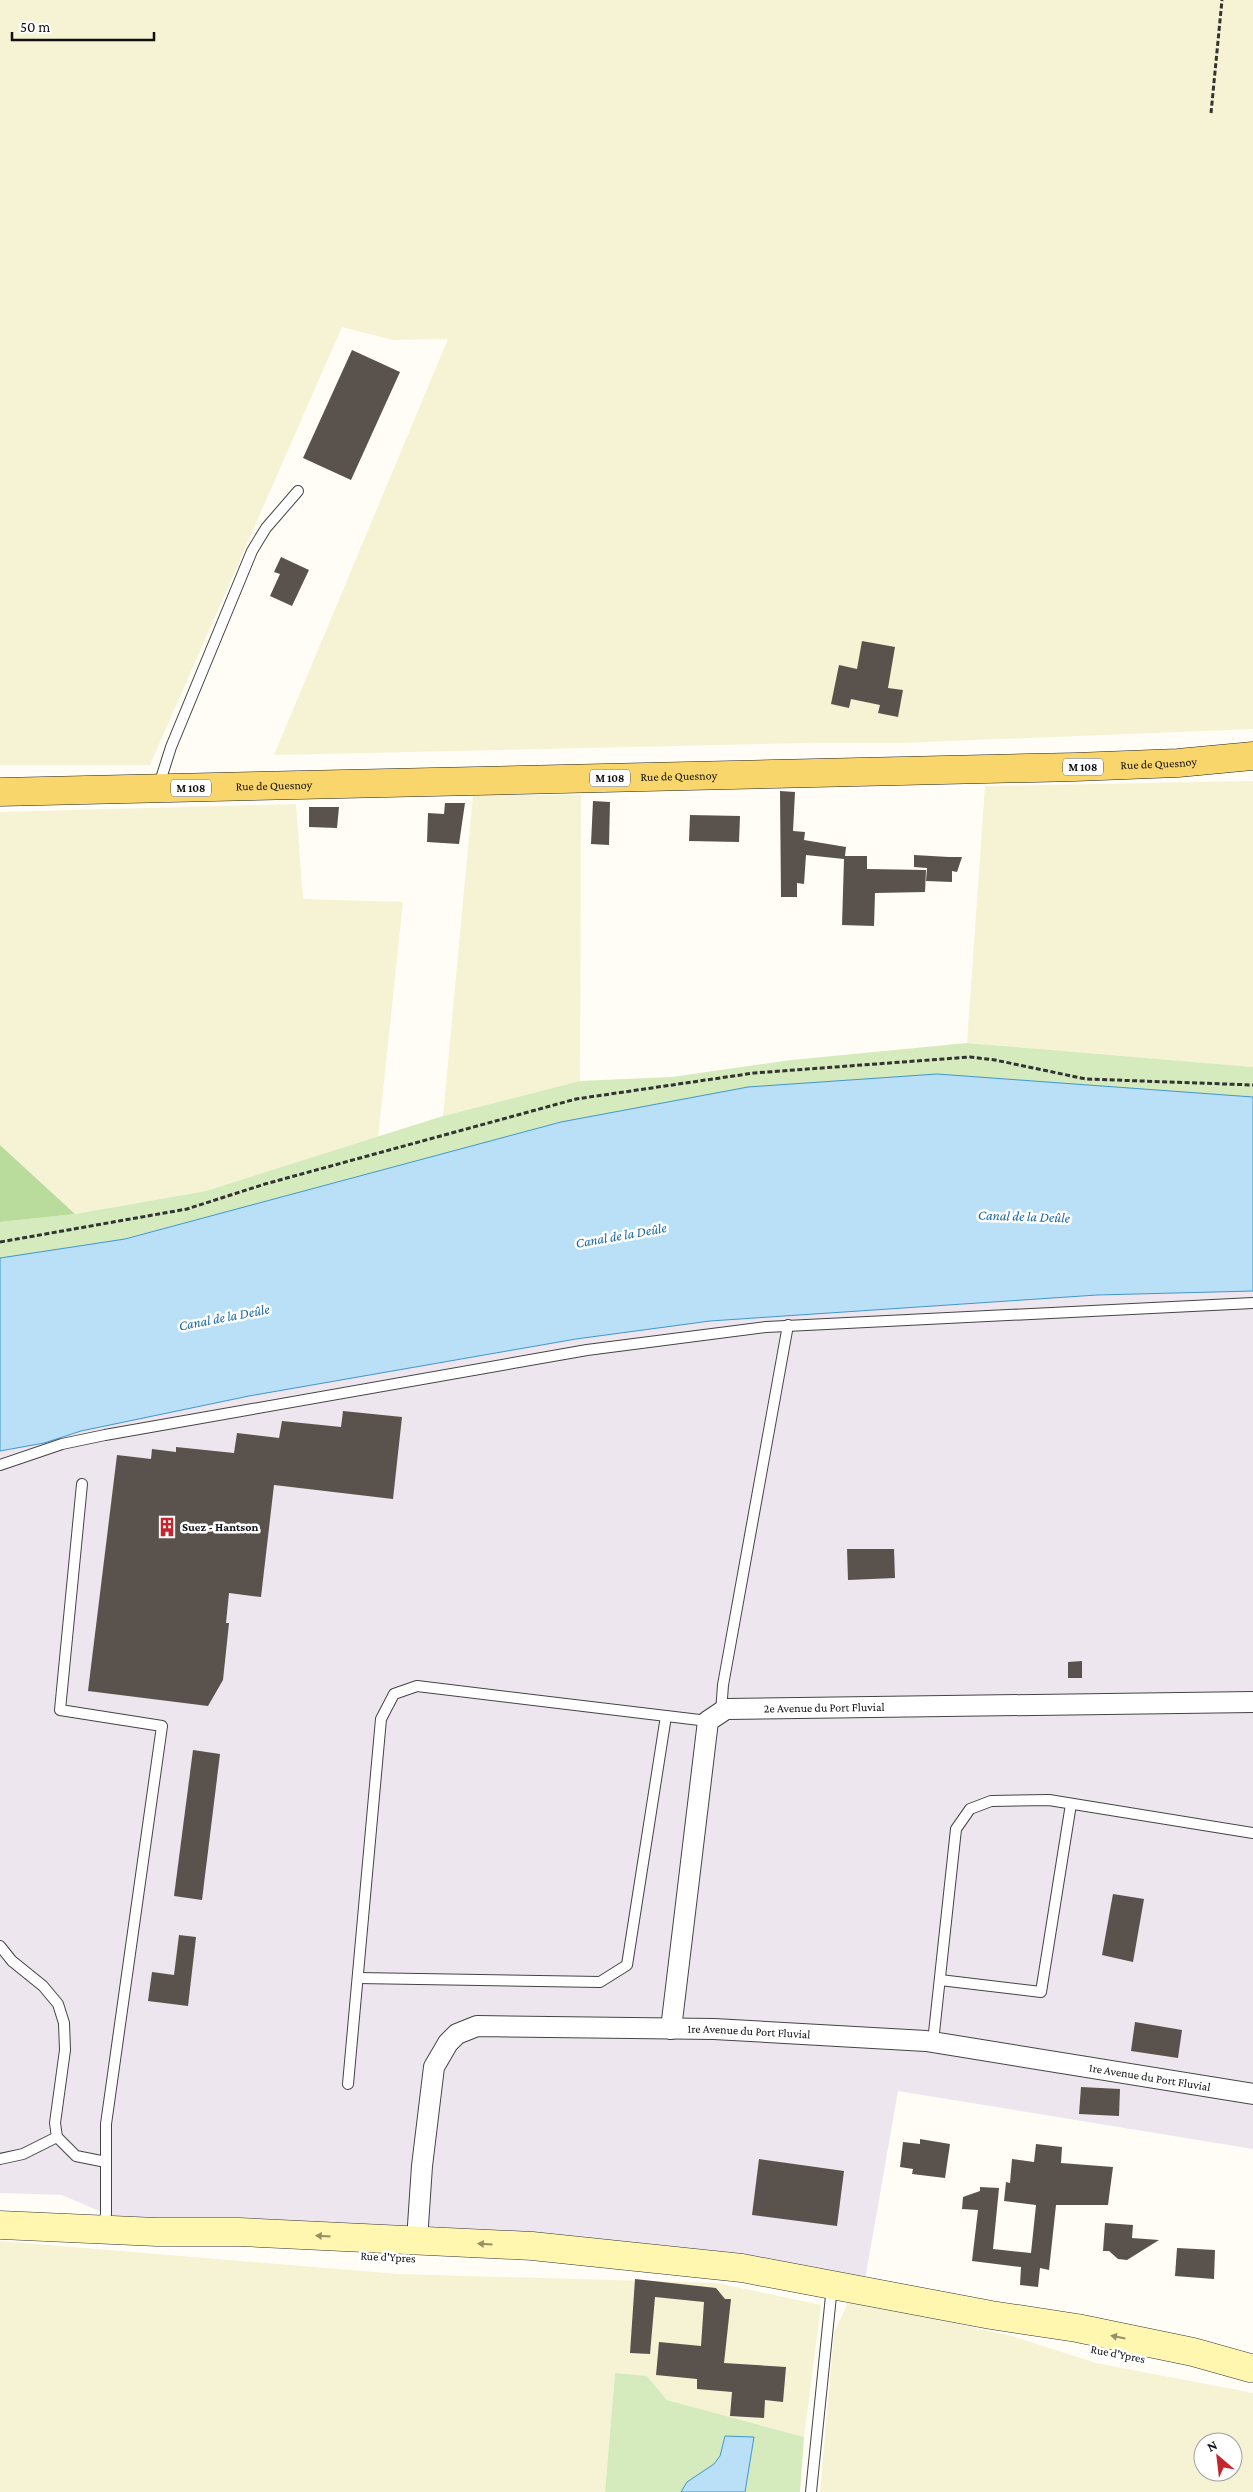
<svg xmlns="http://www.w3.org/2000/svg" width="1253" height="2492" font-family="'Crimson Pro',serif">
<rect width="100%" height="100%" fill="#fffdf5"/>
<path fill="#eee6ef" d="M 1253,1291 L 1253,2149 L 898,2091 L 865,2280 L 109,2220 L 106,2214 L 62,2195 L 0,2193 L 0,1451 L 44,1443 L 81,1431 L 249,1396 L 576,1339 L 710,1321 L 1097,1295 Z"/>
<g fill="#f6f3d4" fill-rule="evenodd">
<path d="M 0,0 L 1253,0 L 1253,729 L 901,743 L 810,743 L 274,755 L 448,339 L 393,340 L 342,327 L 150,765 L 0,765 Z"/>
<path d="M 1253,781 L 1253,1067 L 967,1043 L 985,786 Z"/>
<path d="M 473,795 L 581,795 L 580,1081 L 443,1116 Z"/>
<path d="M 296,804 L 303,899 L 403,902 L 378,1138 L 206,1191 L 75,1214 L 0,1145 L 0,812 Z"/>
<path d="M 0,2241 L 398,2274 L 717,2283 L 821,2305 L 804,2437 L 667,2400 L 647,2376 L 615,2374 L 605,2492 L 0,2492 Z"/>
<path d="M 849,2300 L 1012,2336 L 1096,2363 L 1253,2393 L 1253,2492 L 820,2492 L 834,2333 ZM 1203,2442 L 1233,2442 L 1233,2472 L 1203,2472 Z"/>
</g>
<g fill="#d5ebbd">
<path d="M 967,1043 L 1253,1067 L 1253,1097 L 937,1074 L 748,1087 L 561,1122 L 124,1239 L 0,1258 L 0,1222 L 75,1214 L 206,1191 L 443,1116 L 580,1081 L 672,1077 L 791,1060 Z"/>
<path d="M 615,2373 L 647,2376 L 667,2400 L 804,2437 L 800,2492 L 605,2492 Z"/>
</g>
<path fill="#b9dc9c" d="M 0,1145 L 75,1214 L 0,1222 Z"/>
<g fill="#b9e0f7" stroke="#3f96cf">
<path d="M 937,1074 L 1253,1097 L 1253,1291 L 1097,1295 L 710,1321 L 576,1339 L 249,1396 L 81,1431 L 44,1443 L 0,1451 L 0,1258 L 125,1239 L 561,1122 L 748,1087 Z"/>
<path d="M 725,2436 L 754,2437 L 745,2492 L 681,2492 L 687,2482 L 714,2464 L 720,2456 Z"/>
</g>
<g fill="#5a524d">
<path d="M 352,350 L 400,372 L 351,480 L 303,458 Z"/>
<path d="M 281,557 L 309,570 L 292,606 L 270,596 L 280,574 L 274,572 Z"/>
<path d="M 862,641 L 895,647 L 888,688 L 903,690 L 898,717 L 878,713 L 880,705 L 851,699 L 849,708 L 831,704 L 839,665 L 857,669 Z"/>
<path d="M 780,791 L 795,792 L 793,831 L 805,832 L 804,840 L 846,847 L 845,856 L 867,856 L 867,869 L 926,870 L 925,892 L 875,893 L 874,926 L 842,925 L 844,859 L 806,855 L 804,884 L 797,883 L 797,897 L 781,897 Z"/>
<path d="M 593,801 L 610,802 L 609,845 L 591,844 Z"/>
<path d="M 445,803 L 465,803 L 459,844 L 427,842 L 428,813 L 444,814 Z"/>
<path d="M 309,807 L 339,807 L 337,828 L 309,827 Z"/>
<path d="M 690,815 L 740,816 L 739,842 L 689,841 Z"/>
<path d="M 914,855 L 949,857 L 962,857 L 957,872 L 952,871 L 952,882 L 926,881 L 927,868 L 914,867 Z"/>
<path d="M 343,1411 L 402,1417 L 393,1499 L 274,1485 L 261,1597 L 229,1593 L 226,1623 L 229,1623 L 223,1680 L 208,1706 L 88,1691 L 117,1455 L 151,1459 L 152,1449 L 176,1452 L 176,1447 L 234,1453 L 237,1433 L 279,1438 L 282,1421 L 341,1427 Z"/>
<path d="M 847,1549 L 894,1549 L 895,1578 L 848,1580 Z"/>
<path d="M 1082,1661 L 1082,1678 L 1068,1678 L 1068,1662 Z"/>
<path d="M 193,1750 L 220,1754 L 202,1900 L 174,1896 Z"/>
<path d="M 1113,1894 L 1144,1899 L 1133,1962 L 1102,1955 Z"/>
<path d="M 179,1935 L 196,1937 L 188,2006 L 148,2001 L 152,1972 L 174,1975 Z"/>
<path d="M 1135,2022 L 1182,2030 L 1178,2058 L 1131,2051 Z"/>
<path d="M 1081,2087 L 1120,2089 L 1119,2116 L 1079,2114 Z"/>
<path d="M 920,2139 L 950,2144 L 945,2178 L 912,2174 L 913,2169 L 900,2167 L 903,2142 L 920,2144 Z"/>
<path d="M 1036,2144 L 1062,2147 L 1061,2163 L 1113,2167 L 1108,2205 L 1056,2205 L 1049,2270 L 1040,2268 L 1038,2287 L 1020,2285 L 1021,2267 L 972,2261 L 978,2210 L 962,2209 L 963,2197 L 980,2191 L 980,2187 L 999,2188 L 993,2249 L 1031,2253 L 1036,2205 L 1004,2201 L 1006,2182 L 1010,2183 L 1012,2159 L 1034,2162 Z"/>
<path d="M 759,2159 L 844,2171 L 837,2226 L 752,2215 Z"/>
<path d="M 1105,2223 L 1133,2225 L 1132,2238 L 1159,2240 L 1127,2260 L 1118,2259 L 1109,2251 L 1103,2251 Z"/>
<path d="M 1177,2248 L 1215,2250 L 1214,2279 L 1175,2276 Z"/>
<path d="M 635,2279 L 716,2288 L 725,2299 L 731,2299 L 724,2363 L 786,2367 L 783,2402 L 765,2400 L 764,2418 L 730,2416 L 732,2392 L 697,2389 L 697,2379 L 656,2375 L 659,2342 L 701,2346 L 704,2302 L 655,2297 L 650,2354 L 630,2353 Z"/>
</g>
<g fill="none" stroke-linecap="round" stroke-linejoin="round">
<defs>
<g id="service">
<path d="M 158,788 L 171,747 L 252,551 L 266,528 L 298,491"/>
<path d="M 0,1465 L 62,1444 L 105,1435 L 587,1350 L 766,1327 L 1253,1303"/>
<path d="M 82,1484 L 60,1710 L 162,1726 L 106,2124 L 106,2214 L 103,2228"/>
<path d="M 721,1712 L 723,1685 L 788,1325"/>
<path d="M 0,1946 L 12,1961 L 43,1986 L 58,2004 L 64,2023 L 65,2050 L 55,2123 L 57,2137 L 76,2156 L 106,2162"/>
<path d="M 358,1978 L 600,1982 L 627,1965 L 666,1716"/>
<path d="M 940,1980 L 1041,1992 L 1071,1804"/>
<path d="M 933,2042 L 956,1829 L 970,1809 L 991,1801 L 1049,1800 L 1253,1833"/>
<path d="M 348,2084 L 381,1719 L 394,1694 L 417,1686 L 708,1721"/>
<path d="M 0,2159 L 23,2154 L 57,2137"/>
<path d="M 811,2492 L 832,2286"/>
</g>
<g id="minor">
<path id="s1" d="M 671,2029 L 708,1721 L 726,1709 L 1253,1702"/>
<path id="s2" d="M 417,2240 L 422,2166 L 434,2067 L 448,2043 L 457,2034 L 477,2026 L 714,2029 L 926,2041 L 1253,2094"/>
</g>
<path id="secondary" d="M 0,2225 L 157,2232 L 239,2232 L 532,2246 L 742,2268 L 991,2315 L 1077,2328 L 1193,2352 L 1250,2368"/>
<g id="primary">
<path id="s3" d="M 0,792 L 1075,767 L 1178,763 L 1253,756"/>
</g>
</defs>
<use href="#service" stroke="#444" stroke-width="12"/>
<use href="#minor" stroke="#444" stroke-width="22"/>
<use href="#secondary" stroke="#333" stroke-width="29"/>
<use href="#primary" stroke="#222" stroke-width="29"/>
<g stroke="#333" stroke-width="3" stroke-dasharray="5 2.5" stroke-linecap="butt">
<path d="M 1211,113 L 1222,0"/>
<path d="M 0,1242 L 187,1209 L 265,1184 L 576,1099 L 754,1073 L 970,1057 L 995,1060 L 1086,1079 L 1253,1085"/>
</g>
<use href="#service" stroke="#fff" stroke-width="10"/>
<use href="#minor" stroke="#fff" stroke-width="20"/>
<use href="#secondary" stroke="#fff6b0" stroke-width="28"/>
<use href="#primary" stroke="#f9d66b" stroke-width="28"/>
</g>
<defs><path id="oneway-solid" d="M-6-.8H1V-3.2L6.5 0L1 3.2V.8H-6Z" transform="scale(1.25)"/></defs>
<g fill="#948f68">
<use href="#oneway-solid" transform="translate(323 2236) rotate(-177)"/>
<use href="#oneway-solid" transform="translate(485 2244) rotate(-177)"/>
<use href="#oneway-solid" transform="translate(1118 2337) rotate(-169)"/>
</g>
<defs>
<symbol id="building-bare" viewBox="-9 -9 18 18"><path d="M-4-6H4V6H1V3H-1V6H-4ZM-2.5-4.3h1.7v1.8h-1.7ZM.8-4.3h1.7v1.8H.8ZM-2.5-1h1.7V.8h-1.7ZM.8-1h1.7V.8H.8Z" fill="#c4262e" stroke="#fff" stroke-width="2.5" paint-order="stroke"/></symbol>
</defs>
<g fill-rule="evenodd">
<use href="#building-bare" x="153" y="1513" width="28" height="28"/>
</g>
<g text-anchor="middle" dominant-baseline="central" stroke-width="5" stroke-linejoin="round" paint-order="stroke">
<g fill="#fff" stroke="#585858" stroke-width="1">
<rect x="1063" y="758.5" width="40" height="17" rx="4"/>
<rect x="590" y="769.5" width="40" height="17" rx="4"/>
<rect x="171" y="779.5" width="40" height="17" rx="4"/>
</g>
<g font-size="11" font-weight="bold" fill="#111">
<text x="1083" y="767">M 108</text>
<text x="610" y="778">M 108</text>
<text x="191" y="788">M 108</text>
</g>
<g font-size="12" fill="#111" stroke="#fff">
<text stroke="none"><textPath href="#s3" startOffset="1159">Rue de Quesnoy</textPath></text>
<text stroke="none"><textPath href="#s3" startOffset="679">Rue de Quesnoy</textPath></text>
<text stroke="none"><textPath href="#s3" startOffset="274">Rue de Quesnoy</textPath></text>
<text stroke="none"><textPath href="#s1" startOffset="430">2e Avenue du Port Fluvial</textPath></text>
<text stroke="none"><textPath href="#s2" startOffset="508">1re Avenue du Port Fluvial</textPath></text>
<text stroke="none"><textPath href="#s2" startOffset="912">1re Avenue du Port Fluvial</textPath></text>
<text transform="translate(388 2257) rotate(3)">Rue d'Ypres</text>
<text transform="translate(1118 2354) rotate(11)">Rue d'Ypres</text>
</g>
<g font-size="12" font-weight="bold" fill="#111" stroke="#fff" text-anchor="start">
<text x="182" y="1527">Suez - Hantson</text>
</g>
<g font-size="14" font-style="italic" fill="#1768a6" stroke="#fff">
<text transform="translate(1024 1216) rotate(2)">Canal de la Deûle</text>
<text transform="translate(621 1235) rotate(-10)">Canal de la Deûle</text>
<text transform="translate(224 1317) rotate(-11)">Canal de la Deûle</text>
</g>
</g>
<g transform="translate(1218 2457) rotate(332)"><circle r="24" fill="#ffffff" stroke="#a0a0a0"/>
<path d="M0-4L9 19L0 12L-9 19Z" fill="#c4262e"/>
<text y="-8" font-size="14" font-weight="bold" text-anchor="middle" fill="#111111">N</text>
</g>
<path d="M12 32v8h142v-8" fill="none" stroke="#111111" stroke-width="2.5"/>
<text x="20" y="32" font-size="15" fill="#111111" stroke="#ffffff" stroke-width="4" paint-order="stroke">50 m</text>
</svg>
